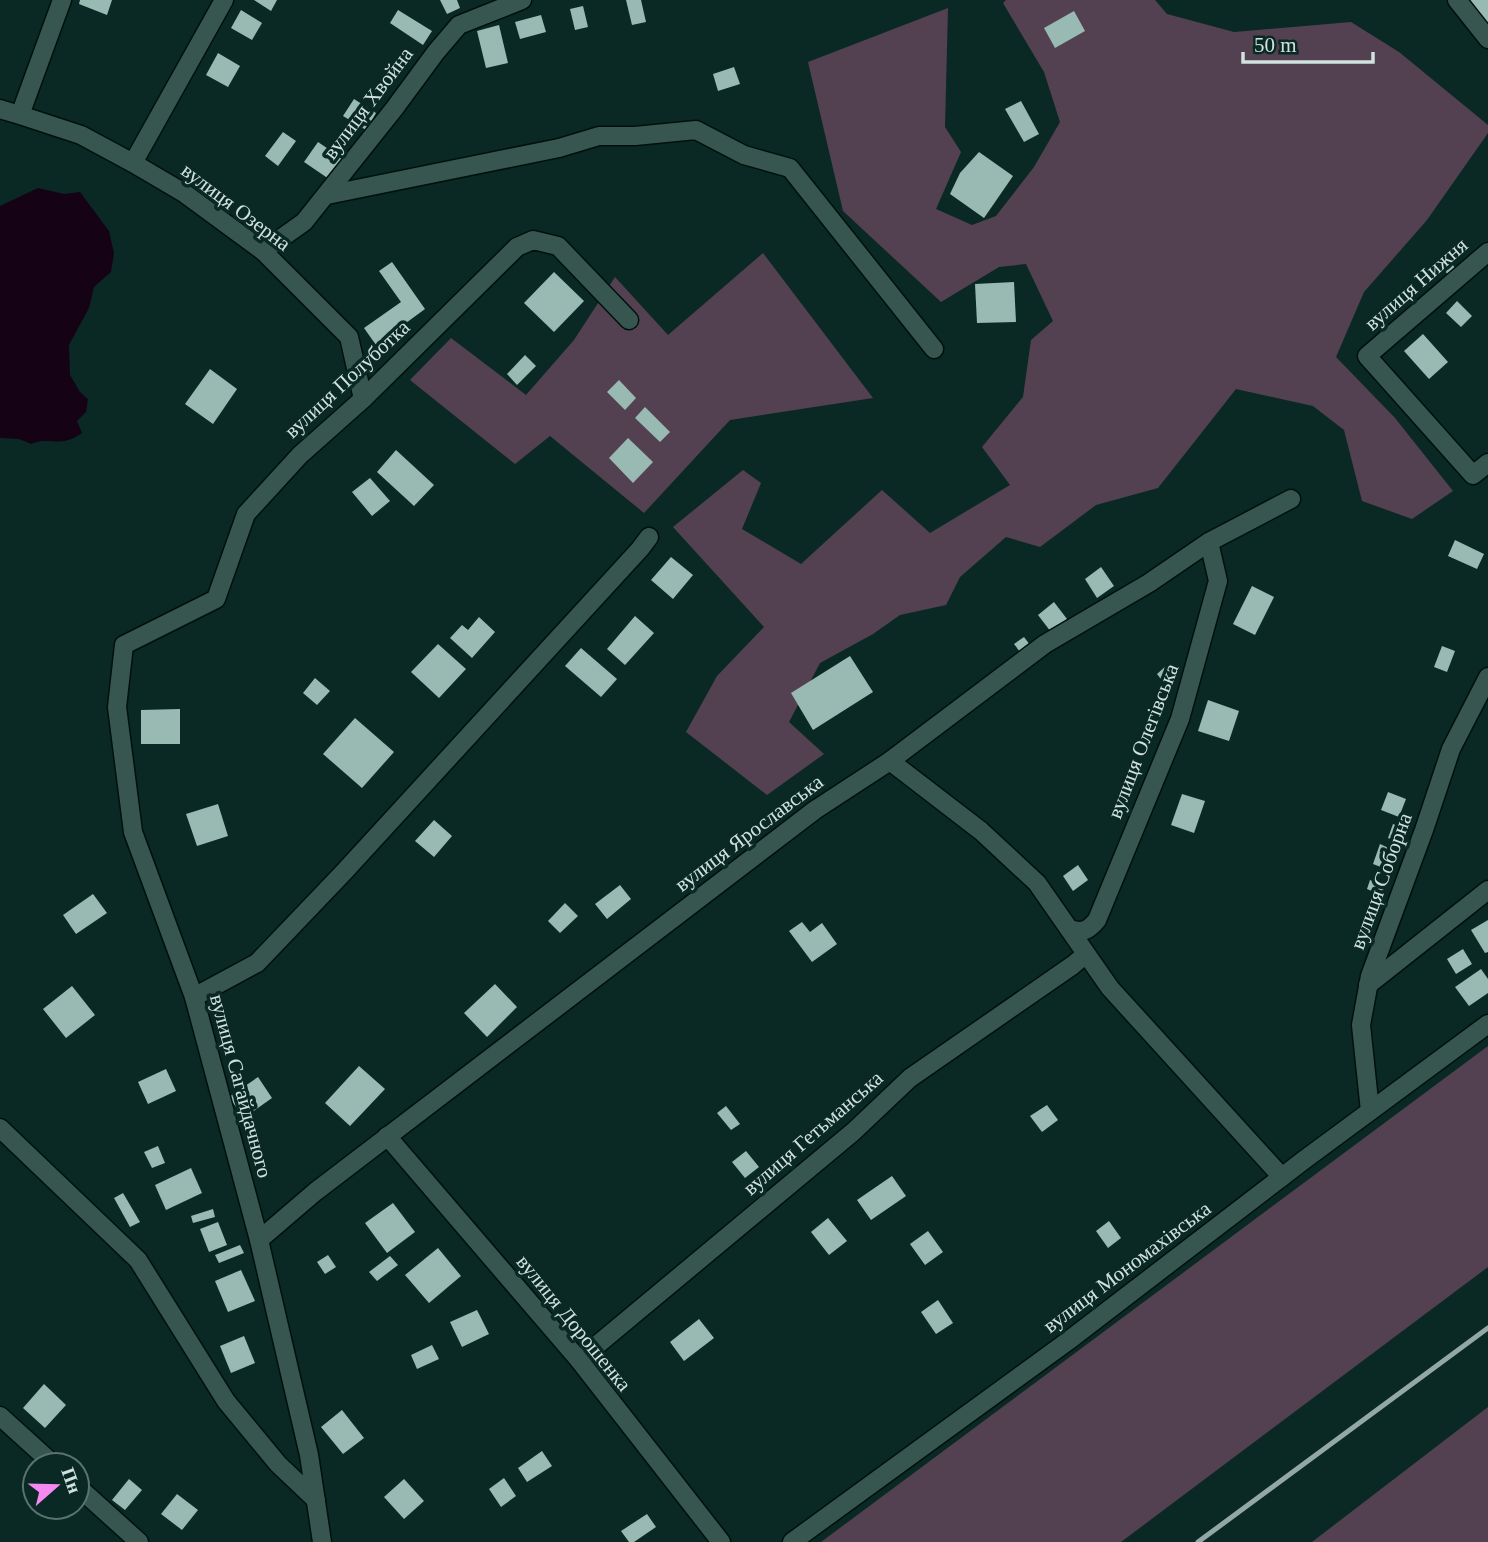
<svg xmlns="http://www.w3.org/2000/svg" width="1488" height="1542" font-family="'Times New Roman',serif">
<rect width="100%" height="100%" fill="#0a2924"/>
<g fill="#534152">
<path d="M 1006,0 L 1155,0 L 1167,14 L 1234,32 L 1351,22 L 1399,52 L 1488,125 L 1488,133 L 1427,220 L 1364,292 L 1336,357 L 1395,418 L 1453,491 L 1412,519 L 1362,501 L 1344,430 L 1313,406 L 1236,389 L 1158,488 L 1096,505 L 1040,547 L 1006,537 L 960,577 L 946,605 L 900,615 L 873,634 L 820,663 L 789,722 L 824,754 L 767,795 L 686,732 L 717,676 L 764,627 L 673,527 L 743,470 L 761,483 L 742,529 L 801,564 L 882,490 L 930,533 L 1010,485 L 982,447 L 1023,397 L 1031,340 L 1053,321 L 1026,264 L 999,267 L 941,302 L 843,211 L 808,62 L 948,8 L 945,127 L 961,152 L 936,209 L 972,225 L 996,216 L 1034,167 L 1060,122 L 1044,72 L 1003,3 Z"/>
<path d="M 763,253 L 873,398 L 730,420 L 644,513 L 550,436 L 515,464 L 410,380 L 451,338 L 526,395 L 574,340 L 615,277 L 668,335 Z"/>
<path d="M 1488,1046 L 1488,1267 L 1121,1542 L 821,1542 Z"/>
<path d="M 1488,1407 L 1488,1542 L 1312,1542 Z"/>
</g>
<path fill="#150315" d="M 38,188 L 64,194 L 80,192 L 109,231 L 114,253 L 111,272 L 94,287 L 89,308 L 69,345 L 70,375 L 80,392 L 88,399 L 86,412 L 77,421 L 82,433 C 59,449 51,436 31,444 L 19,439 L 0,438 L 0,206 Z"/>
<g fill="#99bab2">
<path d="M 80,0 L 112,0 L 107,15 L 79,4 Z"/>
<path d="M 254,0 L 277,0 L 271,11 Z"/>
<path d="M 440,0 L 457,0 L 460,8 L 447,14 Z"/>
<path d="M 626,0 L 641,0 L 646,22 L 632,25 Z"/>
<path d="M 1460,0 L 1488,0 L 1488,30 Z"/>
<path d="M 583,6 L 588,27 L 575,30 L 570,9 Z"/>
<path d="M 241,10 L 262,23 L 252,40 L 231,28 Z"/>
<path d="M 398,10 L 432,31 L 423,45 L 390,23 Z"/>
<path d="M 1074,11 L 1085,31 L 1055,48 L 1044,28 Z"/>
<path d="M 541,15 L 546,32 L 520,39 L 515,22 Z"/>
<path d="M 499,25 L 508,63 L 486,68 L 477,31 Z"/>
<path d="M 218,53 L 240,66 L 228,87 L 206,75 Z"/>
<path d="M 734,67 L 740,84 L 718,91 L 713,74 Z"/>
<path d="M 354,99 L 376,113 L 366,130 L 343,116 Z"/>
<path d="M 1021,101 L 1039,134 L 1024,142 L 1005,109 Z"/>
<path d="M 283,132 L 296,141 L 278,166 L 265,156 Z"/>
<path d="M 318,142 L 343,159 L 329,179 L 304,162 Z"/>
<path d="M 979,152 L 1013,176 L 984,218 L 950,194 L 960,173 Z"/>
<path d="M 1444,254 L 1456,269 L 1448,275 L 1437,260 Z"/>
<path d="M 392,262 L 425,309 L 376,345 L 364,328 L 401,302 L 379,271 Z"/>
<path d="M 554,272 L 584,301 L 554,332 L 524,303 Z"/>
<path d="M 1014,282 L 1016,322 L 977,323 L 975,284 Z"/>
<path d="M 1457,301 L 1472,316 L 1461,327 L 1446,313 Z"/>
<path d="M 1423,334 L 1448,362 L 1429,379 L 1404,351 Z"/>
<path d="M 525,355 L 536,366 L 517,385 L 507,374 Z"/>
<path d="M 210,369 L 237,389 L 213,424 L 185,404 Z"/>
<path d="M 619,380 L 636,398 L 625,410 L 607,392 Z"/>
<path d="M 645,407 L 670,432 L 660,442 L 635,418 Z"/>
<path d="M 628,438 L 653,462 L 633,483 L 609,458 Z"/>
<path d="M 396,450 L 434,485 L 414,506 L 377,472 Z"/>
<path d="M 370,478 L 390,501 L 372,516 L 352,492 Z"/>
<path d="M 1455,540 L 1484,554 L 1477,569 L 1448,556 Z"/>
<path d="M 671,557 L 693,575 L 673,599 L 651,580 Z"/>
<path d="M 1101,567 L 1114,586 L 1097,598 L 1085,579 Z"/>
<path d="M 1252,586 L 1274,597 L 1255,635 L 1233,624 Z"/>
<path d="M 1054,602 L 1067,619 L 1051,632 L 1038,615 Z"/>
<path d="M 635,616 L 654,633 L 625,665 L 607,649 Z"/>
<path d="M 479,617 L 495,632 L 472,658 L 450,638 L 462,625 L 468,630 Z"/>
<path d="M 1024,637 L 1030,645 L 1020,652 L 1014,644 Z"/>
<path d="M 438,644 L 466,669 L 439,698 L 411,672 Z"/>
<path d="M 1442,646 L 1455,651 L 1447,672 L 1434,667 Z"/>
<path d="M 581,648 L 617,679 L 601,697 L 565,666 Z"/>
<path d="M 850,656 L 873,692 L 813,730 L 791,693 Z"/>
<path d="M 1167,665 L 1175,674 L 1164,683 L 1157,674 Z"/>
<path d="M 315,678 L 330,691 L 317,705 L 303,693 Z"/>
<path d="M 1208,700 L 1239,711 L 1229,741 L 1198,731 Z"/>
<path d="M 180,709 L 180,744 L 141,744 L 141,710 Z"/>
<path d="M 355,718 L 394,752 L 362,788 L 323,754 Z"/>
<path d="M 1388,792 L 1406,799 L 1399,817 L 1381,810 Z"/>
<path d="M 1182,794 L 1205,801 L 1194,833 L 1171,825 Z"/>
<path d="M 218,804 L 228,836 L 197,846 L 186,814 Z"/>
<path d="M 434,820 L 452,836 L 434,857 L 415,841 Z"/>
<path d="M 1393,824 L 1406,829 L 1401,843 L 1388,838 Z"/>
<path d="M 1380,844 L 1393,850 L 1386,869 L 1373,864 Z"/>
<path d="M 1078,865 L 1088,880 L 1073,891 L 1063,876 Z"/>
<path d="M 1370,880 L 1385,885 L 1381,895 L 1367,889 Z"/>
<path d="M 620,885 L 631,899 L 607,919 L 595,904 Z"/>
<path d="M 93,894 L 107,913 L 76,934 L 63,915 Z"/>
<path d="M 565,903 L 578,916 L 560,933 L 548,921 Z"/>
<path d="M 1488,920 L 1488,952 L 1485,953 L 1471,930 Z"/>
<path d="M 802,922 L 810,932 L 822,923 L 837,944 L 812,962 L 789,931 Z"/>
<path d="M 1463,949 L 1472,964 L 1456,974 L 1447,959 Z"/>
<path d="M 1481,969 L 1488,979 L 1488,993 L 1469,1006 L 1455,987 Z"/>
<path d="M 495,984 L 517,1007 L 487,1037 L 464,1013 Z"/>
<path d="M 72,986 L 95,1015 L 66,1038 L 43,1009 Z"/>
<path d="M 359,1066 L 385,1089 L 350,1126 L 325,1103 Z"/>
<path d="M 166,1069 L 176,1091 L 148,1104 L 138,1082 Z"/>
<path d="M 258,1077 L 272,1098 L 244,1118 L 229,1097 Z"/>
<path d="M 1047,1105 L 1058,1120 L 1042,1132 L 1030,1116 Z"/>
<path d="M 726,1106 L 740,1124 L 731,1130 L 717,1113 Z"/>
<path d="M 158,1146 L 165,1163 L 152,1168 L 144,1152 Z"/>
<path d="M 746,1151 L 759,1167 L 745,1178 L 732,1162 Z"/>
<path d="M 191,1168 L 202,1193 L 166,1210 L 155,1185 Z"/>
<path d="M 892,1176 L 906,1196 L 871,1220 L 857,1200 Z"/>
<path d="M 123,1193 L 140,1222 L 130,1227 L 114,1198 Z"/>
<path d="M 393,1203 L 415,1232 L 387,1253 L 365,1223 Z"/>
<path d="M 213,1209 L 215,1217 L 193,1223 L 191,1216 Z"/>
<path d="M 828,1218 L 847,1241 L 829,1255 L 811,1232 Z"/>
<path d="M 1109,1221 L 1121,1238 L 1108,1248 L 1096,1231 Z"/>
<path d="M 218,1222 L 227,1245 L 209,1252 L 200,1229 Z"/>
<path d="M 928,1231 L 943,1252 L 925,1265 L 910,1244 Z"/>
<path d="M 240,1245 L 244,1253 L 219,1263 L 215,1255 Z"/>
<path d="M 438,1248 L 461,1276 L 429,1303 L 405,1275 Z"/>
<path d="M 328,1255 L 336,1267 L 325,1274 L 317,1262 Z"/>
<path d="M 390,1256 L 398,1265 L 377,1281 L 369,1272 Z"/>
<path d="M 241,1270 L 255,1301 L 228,1312 L 215,1281 Z"/>
<path d="M 938,1300 L 953,1323 L 936,1334 L 921,1312 Z"/>
<path d="M 477,1310 L 489,1334 L 462,1347 L 450,1322 Z"/>
<path d="M 699,1319 L 714,1338 L 684,1361 L 670,1342 Z"/>
<path d="M 244,1336 L 255,1363 L 231,1373 L 220,1346 Z"/>
<path d="M 432,1345 L 439,1359 L 417,1369 L 411,1355 Z"/>
<path d="M 44,1384 L 66,1405 L 45,1428 L 23,1408 Z"/>
<path d="M 342,1410 L 364,1438 L 343,1454 L 321,1427 Z"/>
<path d="M 542,1451 L 552,1466 L 527,1482 L 518,1468 Z"/>
<path d="M 504,1478 L 516,1496 L 501,1507 L 489,1489 Z"/>
<path d="M 129,1479 L 142,1490 L 125,1510 L 112,1500 Z"/>
<path d="M 404,1479 L 424,1501 L 404,1519 L 384,1497 Z"/>
<path d="M 177,1494 L 198,1510 L 182,1530 L 161,1514 Z"/>
<path d="M 647,1514 L 656,1527 L 634,1542 L 629,1542 L 621,1531 Z"/>
</g>
<g fill="none" stroke-linecap="round" stroke-linejoin="round">
<defs>
<g id="street">
<path d="M 1457,0 L 1488,39"/>
<path d="M 0,109 L 20,115 L 62,0"/>
<path d="M 20,115 L 81,135 L 133,163 L 184,193 L 263,251 L 349,337 L 363,399"/>
<path d="M 133,163 L 224,0"/>
<path d="M 327,195 L 559,148 L 599,136 L 635,136 L 696,130 L 744,155 L 790,168 L 934,349"/>
<path d="M 263,251 L 304,222 L 394,109 L 436,52 L 459,25 L 522,0"/>
<path d="M 1488,252 L 1367,356 L 1473,475 L 1488,463"/>
<path d="M 890,761 L 981,831 L 1037,883 L 1110,988 L 1282,1177"/>
<path d="M 1069,929 C 1083,933 1088,931 1097,920 L 1180,719 L 1218,581 L 1209,542"/>
<path d="M 1368,985 L 1488,890"/>
<path d="M 194,997 L 257,963 L 343,873 L 640,549 L 649,537"/>
<path d="M 1370,1111 L 1361,1025 L 1370,976 L 1424,830 L 1451,749 L 1488,677"/>
<path d="M 0,1128 L 138,1260 L 226,1401 L 278,1464 L 316,1500"/>
<path d="M 387,1136 L 579,1360 L 721,1542"/>
<path d="M 259,1240 L 315,1192 L 815,810 L 890,761 L 1045,644 L 1149,583 L 1209,542 L 1291,499"/>
<path d="M 579,1360 L 853,1132 L 910,1078 L 1073,965 L 1086,954"/>
<path d="M 0,1416 L 54,1465"/>
<path d="M 77,1486 L 139,1542"/>
<path d="M 322,1542 L 309,1455 L 259,1240 L 194,997 L 133,832 L 117,707 L 124,645 L 216,599 L 246,514 L 300,455 L 363,399 L 517,247 L 533,240 L 558,246 L 629,320"/>
<path d="M 792,1542 L 1068,1341 L 1304,1160 L 1488,1024"/>
</g>
</defs>
<use href="#street" stroke="#00110d" stroke-width="21"/>
<use href="#street" stroke="#385650" stroke-width="18"/>
<path stroke="#93a8a4" stroke-width="5" d="M 1198,1542 L 1488,1328"/>
</g>
<g text-anchor="middle" dominant-baseline="central" stroke-width="7" stroke-linejoin="round" paint-order="stroke">
<g font-size="21" fill="#d1e2de" stroke="#0a2924">
<text transform="translate(368 103) rotate(-53)">вулиця Хвойна</text>
<text transform="translate(236 207) rotate(37)">вулиця Озерна</text>
<text transform="translate(1416 284) rotate(-41)">вулиця Нижня</text>
<text transform="translate(347 379) rotate(-43)">вулиця Полуботка</text>
<text transform="translate(1143 741) rotate(-69)">вулиця Олегівська</text>
<text transform="translate(749 833) rotate(-37)">вулиця Ярославська</text>
<text transform="translate(1381 881) rotate(-70)">вулиця Соборна</text>
<text transform="translate(241 1086) rotate(75)">вулиця Сагайдачного</text>
<text transform="translate(813 1133) rotate(-41)">вулиця Гетьманська</text>
<text transform="translate(1127 1267) rotate(-37)">вулиця Мономахівська</text>
<text transform="translate(574 1323) rotate(51)">вулиця Дорошенка</text>
</g>
</g>
<g transform="translate(56 1486) rotate(70)"><circle r="33" fill="#0a2924" stroke="#5a736e" stroke-width="2"/>
<path d="M0-5L12 26L0 18L-12 26Z" fill="#f389f1"/>
<text y="-10" font-size="19" font-weight="bold" text-anchor="middle" fill="#d1e2de">Пн</text>
</g>
<path d="M1243 52v10h130v-10" fill="none" stroke="#d1e2de" stroke-width="3.5"/>
<text x="1254" y="52" font-size="21" fill="#d1e2de" stroke="#0a2924" stroke-width="5" paint-order="stroke">50 m</text>
</svg>
